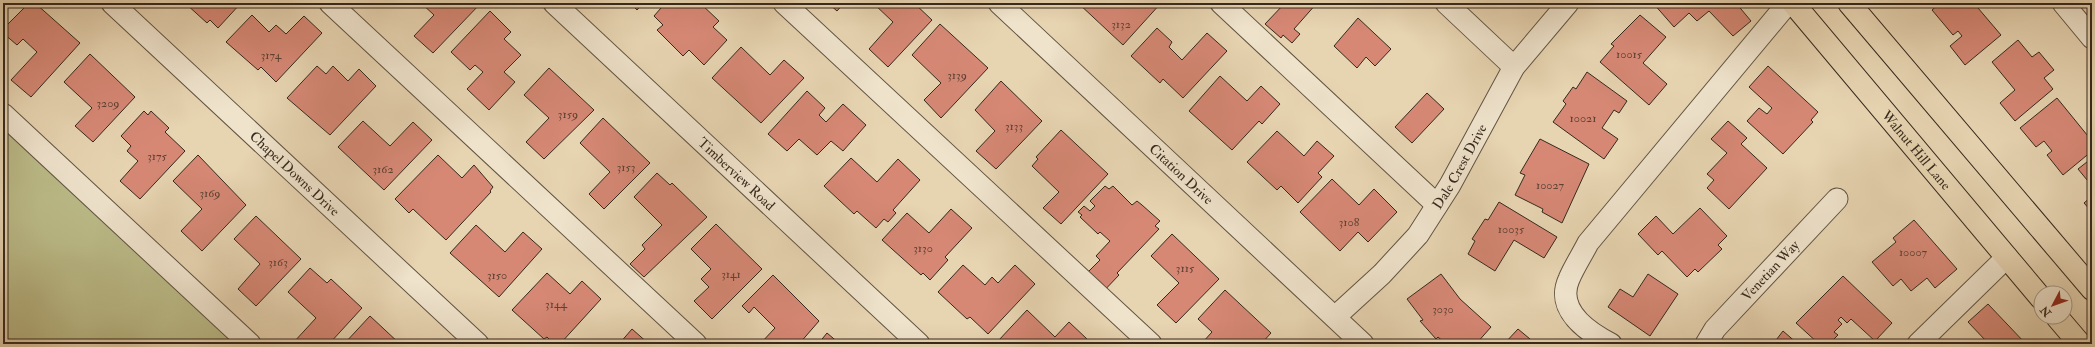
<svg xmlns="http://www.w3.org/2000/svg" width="2095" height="347" font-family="'IM FELL Double Pica',serif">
<rect width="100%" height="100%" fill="#e7d4b1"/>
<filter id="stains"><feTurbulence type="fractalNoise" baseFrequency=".005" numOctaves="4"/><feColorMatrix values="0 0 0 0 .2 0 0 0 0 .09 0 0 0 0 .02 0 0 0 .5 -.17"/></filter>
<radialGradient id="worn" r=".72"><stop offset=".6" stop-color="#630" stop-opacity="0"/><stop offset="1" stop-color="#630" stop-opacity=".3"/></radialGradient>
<path fill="#bb8" stroke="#787252" d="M 3,126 L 237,344 L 3,344 Z"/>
<g fill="#d68875" stroke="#36291d">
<path d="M 3,3 L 12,3 L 3,13 Z"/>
<path d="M 29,3 L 35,3 L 80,43 L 31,97 L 11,80 L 37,52 L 23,39 L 17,45 L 3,33 L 3,29 Z"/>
<path d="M 185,3 L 241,3 L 218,28 L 210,20 L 207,23 Z"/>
<path d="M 421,3 L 481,3 L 433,53 L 414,36 L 434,15 Z"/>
<path d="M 630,3 L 643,3 L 637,10 Z"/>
<path d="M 660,3 L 700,3 L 719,21 L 713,27 L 727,40 L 704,65 L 689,50 L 683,56 L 657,30 L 663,25 L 654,16 L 661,8 L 658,5 Z"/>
<path d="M 828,3 L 844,3 L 837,11 Z"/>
<path d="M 873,3 L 914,3 L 932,20 L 888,67 L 869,49 L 893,22 Z"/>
<path d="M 1078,3 L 1161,3 L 1123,45 Z"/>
<path d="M 1285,3 L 1317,3 L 1294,29 L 1300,34 L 1292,43 L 1283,35 L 1281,38 L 1265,24 Z"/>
<path d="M 1653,3 L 1736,3 L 1751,21 L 1733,36 L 1709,11 L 1697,21 L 1689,13 L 1674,27 Z"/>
<path d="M 1940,3 L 1983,3 L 1978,8 L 2001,35 L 1965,65 L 1950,46 L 1962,36 L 1958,31 L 1953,35 L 1932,10 Z"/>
<path d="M 490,11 L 511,32 L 504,39 L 521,55 L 504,72 L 515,82 L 489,110 L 467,89 L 483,72 L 475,65 L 470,70 L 451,52 Z"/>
<path d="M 252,15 L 269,32 L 276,25 L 286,34 L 304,16 L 322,33 L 276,82 L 261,67 L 258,70 L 226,42 Z"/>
<path d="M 1640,15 L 1666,37 L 1643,63 L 1667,84 L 1649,105 L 1600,62 L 1614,46 L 1611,44 Z"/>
<path d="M 1358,18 L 1391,49 L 1375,66 L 1366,57 L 1357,68 L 1334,46 Z"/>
<path d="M 940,24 L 988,68 L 941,118 L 924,100 L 941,83 L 912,55 Z"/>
<path d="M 1157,28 L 1172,42 L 1169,47 L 1182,60 L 1207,33 L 1227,51 L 1183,98 L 1163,79 L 1160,83 L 1131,56 Z"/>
<path d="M 2018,40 L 2032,57 L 2039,52 L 2054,70 L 2044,78 L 2053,89 L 2015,121 L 2000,103 L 2015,90 L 1992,62 Z"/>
<path d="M 741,47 L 770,75 L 784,60 L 804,78 L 761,123 L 712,78 Z"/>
<path d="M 90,54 L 135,97 L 93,142 L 75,126 L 92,108 L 64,82 Z"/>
<path d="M 317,66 L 326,74 L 333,66 L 348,81 L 359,69 L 376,86 L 330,135 L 287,98 Z"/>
<path d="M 1768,66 L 1818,112 L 1811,120 L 1813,122 L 1783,154 L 1747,121 L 1759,108 L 1767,114 L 1772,108 L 1749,87 Z"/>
<path d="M 549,68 L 594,110 L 544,159 L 526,142 L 549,118 L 524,95 Z"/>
<path d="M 1587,72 L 1627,101 L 1619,113 L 1614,110 L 1602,128 L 1618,139 L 1604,159 L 1553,122 L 1566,104 L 1563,101 L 1573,87 L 1576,89 Z"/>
<path d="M 1220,76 L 1247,101 L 1261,86 L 1280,104 L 1262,124 L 1259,121 L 1232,150 L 1189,111 Z"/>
<path d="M 1001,81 L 1042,121 L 996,169 L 976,151 L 995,131 L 975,110 Z"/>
<path d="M 807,91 L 825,108 L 819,115 L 826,122 L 843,104 L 866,125 L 843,151 L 831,141 L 817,155 L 799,139 L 787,151 L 768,134 Z"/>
<path d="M 1427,93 L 1444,109 L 1412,143 L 1395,127 Z"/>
<path d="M 2057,98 L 2092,141 L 2092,151 L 2063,175 L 2047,155 L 2052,151 L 2044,141 L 2036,147 L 2020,128 Z"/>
<path d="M 144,111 L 148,115 L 151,111 L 169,128 L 165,132 L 185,151 L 140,199 L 120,181 L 138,161 L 127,151 L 131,146 L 121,136 Z"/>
<path d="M 603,118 L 650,163 L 604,209 L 589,194 L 610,172 L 580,143 Z"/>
<path d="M 363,121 L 390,146 L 413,122 L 432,140 L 384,190 L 338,147 Z"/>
<path d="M 1728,121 L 1747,138 L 1741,144 L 1767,168 L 1729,209 L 1707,188 L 1714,180 L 1707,174 L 1727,153 L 1711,139 Z"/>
<path d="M 1061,130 L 1108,174 L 1061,224 L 1043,208 L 1059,192 L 1032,166 L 1038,159 L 1036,157 Z"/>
<path d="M 1277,131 L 1304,156 L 1317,141 L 1334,156 L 1318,173 L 1322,177 L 1298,203 L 1281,186 L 1277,190 L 1247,162 Z"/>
<path d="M 1540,139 L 1589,164 L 1562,223 L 1542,212 L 1543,209 L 1515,195 L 1525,175 L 1520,173 Z"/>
<path d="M 198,155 L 246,205 L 202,251 L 181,231 L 202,209 L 173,181 Z"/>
<path d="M 438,155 L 462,178 L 474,165 L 493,187 L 490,191 L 491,192 L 446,240 L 413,209 L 409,213 L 395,199 Z"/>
<path d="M 851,158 L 877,182 L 898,159 L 920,180 L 893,210 L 896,213 L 888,222 L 884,219 L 876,228 L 857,211 L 854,214 L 824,186 Z"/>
<path d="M 2092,158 L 2092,186 L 2078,169 Z"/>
<path d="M 657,173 L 670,185 L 672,183 L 707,217 L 644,277 L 630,264 L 645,249 L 642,245 L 662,225 L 634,197 Z"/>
<path d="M 1332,179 L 1359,205 L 1374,189 L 1397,212 L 1368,242 L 1358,232 L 1340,251 L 1300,212 Z"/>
<path d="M 1105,186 L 1109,189 L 1113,186 L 1132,205 L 1137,201 L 1142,205 L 1160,221 L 1155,226 L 1159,229 L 1117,273 L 1119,275 L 1100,295 L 1083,277 L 1100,260 L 1096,256 L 1110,241 L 1100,232 L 1098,234 L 1080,217 L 1082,215 L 1078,212 L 1084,206 L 1090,211 L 1095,206 L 1090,201 Z"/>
<path d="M 2092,196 L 2092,212 L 2084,203 Z"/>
<path d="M 1499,202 L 1557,237 L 1544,258 L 1514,240 L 1495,271 L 1468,254 L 1475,241 L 1472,239 L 1485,219 L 1488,220 Z"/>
<path d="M 1700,208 L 1727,236 L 1718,245 L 1722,249 L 1698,272 L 1695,269 L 1687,277 L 1662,251 L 1658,255 L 1638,234 L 1656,216 L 1673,234 Z"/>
<path d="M 951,209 L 972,228 L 945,257 L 948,260 L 930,280 L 923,273 L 921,275 L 882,240 L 907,213 L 929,233 Z"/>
<path d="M 256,216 L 301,259 L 256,306 L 238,289 L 260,264 L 234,239 Z"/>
<path d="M 1914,220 L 1957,269 L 1935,288 L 1927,278 L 1911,291 L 1901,279 L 1893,286 L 1872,262 L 1896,242 L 1893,238 Z"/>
<path d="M 716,224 L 762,269 L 712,319 L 694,301 L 709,287 L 701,279 L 711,269 L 691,249 Z"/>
<path d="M 476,225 L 505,252 L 523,232 L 542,249 L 499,297 L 450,253 Z"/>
<path d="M 1172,234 L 1219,279 L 1176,323 L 1157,305 L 1179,283 L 1151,256 Z"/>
<path d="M 963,265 L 985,285 L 992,277 L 998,283 L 1015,265 L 1035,284 L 988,334 L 970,317 L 967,319 L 938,292 Z"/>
<path d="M 310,268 L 327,283 L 331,279 L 362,308 L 329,344 L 293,343 L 316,318 L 288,292 Z"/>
<path d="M 547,273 L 570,294 L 582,281 L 601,299 L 560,344 L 554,344 L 547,337 L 544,339 L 512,310 Z"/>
<path d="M 1441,274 L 1460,299 L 1491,327 L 1476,344 L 1446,344 L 1438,337 L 1436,339 L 1420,321 L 1423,320 L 1407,299 Z"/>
<path d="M 1648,274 L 1678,294 L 1650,336 L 1608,307 L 1620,289 L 1633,297 Z"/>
<path d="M 773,275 L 819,321 L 799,344 L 760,344 L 775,328 L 754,307 L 749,313 L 742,306 Z"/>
<path d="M 1843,276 L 1892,323 L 1875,341 L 1851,319 L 1847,323 L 1841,317 L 1838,320 L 1842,324 L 1834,332 L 1838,335 L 1829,344 L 1819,344 L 1796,323 Z"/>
<path d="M 1225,290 L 1271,333 L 1261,344 L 1202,343 L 1212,332 L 1198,319 Z"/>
<path d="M 1988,304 L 2026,344 L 1984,344 L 1987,342 L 1968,322 Z"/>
<path d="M 1027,310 L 1055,337 L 1069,322 L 1087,339 L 1082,344 L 1002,344 L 998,341 Z"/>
<path d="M 370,316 L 400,344 L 344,344 Z"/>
<path d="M 632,329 L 649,344 L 619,344 Z"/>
<path d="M 1518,329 L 1536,344 L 1504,344 Z"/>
<path d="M 1783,331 L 1798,344 L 1773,344 Z"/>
<path d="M 827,333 L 840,344 L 818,344 Z"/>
</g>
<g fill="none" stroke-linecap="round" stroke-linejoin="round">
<defs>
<g id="minor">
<path id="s1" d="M 112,3 L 478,344"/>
<path d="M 330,3 L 696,344"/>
<path id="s2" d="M 554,3 L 919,344"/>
<path d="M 784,3 L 1151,344"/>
<path id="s3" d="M 999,3 L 1363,344"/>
<path d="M 1221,3 L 1437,205"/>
<path d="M 1446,3 L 1514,67"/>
<path d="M 2063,3 L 2092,38"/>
<path d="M 3,114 L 250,344"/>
<path id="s4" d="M 1335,317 L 1382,274 L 1418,235 L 1450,185 L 1514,67 L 1568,3"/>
<path d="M 1611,344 C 1588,332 1555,310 1569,279 C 1574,267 1582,255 1588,243 L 1788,3"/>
<path id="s5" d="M 1706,344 L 1715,329 L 1837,199"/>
<path d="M 1918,344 L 2007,257"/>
</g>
<g id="major">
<path id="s6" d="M 1793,3 L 2041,298"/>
<path d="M 1849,3 L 2092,289"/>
<path d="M 2057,317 L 2080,344"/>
</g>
</defs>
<use href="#minor" stroke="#625442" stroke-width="23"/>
<use href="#major" stroke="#36291d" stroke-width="24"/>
<use href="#minor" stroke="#efe3cc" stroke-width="21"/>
<use href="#major" stroke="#e7d4b1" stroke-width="22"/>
</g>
<g text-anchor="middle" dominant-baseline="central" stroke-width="4" stroke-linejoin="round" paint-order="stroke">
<g font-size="12" fill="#5e4133">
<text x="1121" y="24">3132</text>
<text x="1629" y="54">10015</text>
<text x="271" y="55">3174</text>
<text x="957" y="75">3139</text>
<text x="108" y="103">3209</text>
<text x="568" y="114">3159</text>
<text x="1583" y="118">10021</text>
<text x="1014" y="126">3133</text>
<text x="157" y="156">3175</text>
<text x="626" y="167">3153</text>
<text x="383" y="169">3162</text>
<text x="1550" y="185">10027</text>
<text x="210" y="193">3169</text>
<text x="1349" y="222">3108</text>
<text x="1511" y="229">10035</text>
<text x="923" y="248">3130</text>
<text x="1913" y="252">10007</text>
<text x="278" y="262">3163</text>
<text x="1185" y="268">3115</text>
<text x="731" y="274">3141</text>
<text x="497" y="275">3150</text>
<text x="556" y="304">3144</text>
<text x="1443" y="309">3030</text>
</g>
<g font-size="14" fill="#36291d" stroke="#efe3cc">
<text stroke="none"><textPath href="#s6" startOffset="192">Walnut Hill Lane</textPath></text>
<text stroke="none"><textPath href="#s4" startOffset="197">Dale Crest Drive</textPath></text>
<text stroke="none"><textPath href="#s3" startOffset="250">Citation Drive</textPath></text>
<text stroke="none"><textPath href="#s1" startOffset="250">Chapel Downs Drive</textPath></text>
<text stroke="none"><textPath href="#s2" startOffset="250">Timberview Road</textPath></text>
<text stroke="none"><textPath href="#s5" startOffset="98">Venetian Way</textPath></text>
</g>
</g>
<rect width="2095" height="347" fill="none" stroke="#e7d4b1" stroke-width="16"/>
<rect x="4" y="4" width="2087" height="339" fill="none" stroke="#36291d" stroke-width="2"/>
<rect x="8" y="8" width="2079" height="331" fill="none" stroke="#36291d"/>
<g transform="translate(2053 305) rotate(229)"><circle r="19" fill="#efe3cc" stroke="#a59986"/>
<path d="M0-3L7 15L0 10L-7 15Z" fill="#8f2418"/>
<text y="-6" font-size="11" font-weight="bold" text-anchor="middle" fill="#36291d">N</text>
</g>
<rect width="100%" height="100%" filter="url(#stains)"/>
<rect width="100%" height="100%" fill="url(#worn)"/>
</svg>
